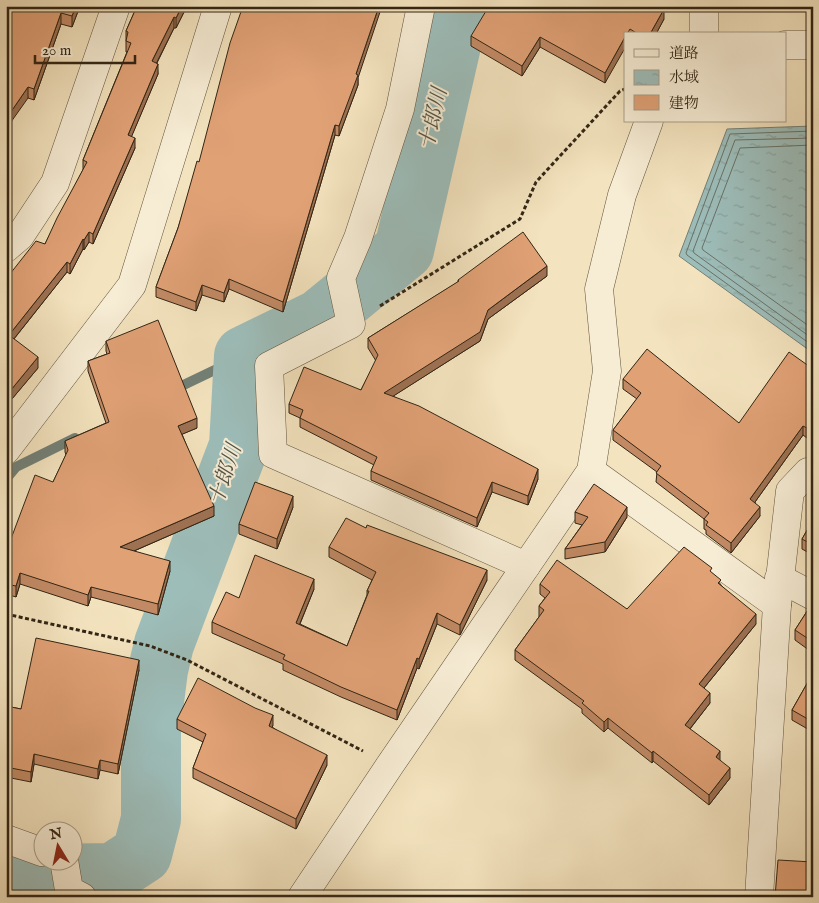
<svg xmlns="http://www.w3.org/2000/svg" width="819" height="903" font-family="'IM FELL English','Noto Serif JP',serif">
<defs>
<pattern id="water-ripples" width="26" height="14" patternUnits="userSpaceOnUse" patternTransform="scale(1.25)"><rect width="26" height="14" fill="#9dbdb9"/><path d="M2 4q2-2 4 0t4 0M15 11q2-2 4 0t4 0" fill="none" stroke="#88a29e"/></pattern>
</defs>
<rect width="100%" height="100%" fill="#f3e3be"/>
<filter id="stains"><feTurbulence type="fractalNoise" baseFrequency=".004" numOctaves="4"/><feColorMatrix values="0 0 0 0 .2 0 0 0 0 .09 0 0 0 0 .02 0 0 0 .5 -.17"/></filter>
<radialGradient id="worn" r=".72"><stop offset=".6" stop-color="#630" stop-opacity="0"/><stop offset="1" stop-color="#630" stop-opacity=".3"/></radialGradient>
<path fill="url(#water-ripples)" stroke="#728077" d="M 813,126 L 813,353 L 679,256 L 727,129 Z"/>
<g fill="none" stroke-linecap="round" stroke-linejoin="round">
<g stroke="#687166" stroke-width="1">
<path d="M 813,131 L 730,134 L 686,253 L 687,255 L 813,346"/>
<path d="M 813,138 L 735,140 L 693,251 L 694,253 L 813,339"/>
<path d="M 813,145 L 740,148 L 702,248 L 703,250 L 813,329"/>
</g>
<g stroke="#728077" stroke-width="10">
<path d="M 171,391 L 244,356"/>
<path d="M 6,479 L 16,467 L 75,438"/>
</g>
<path stroke="#9dbdb9" stroke-width="60" d="M 6,884 L 44,874 L 113,873 L 142,854 L 151,819 L 151,725 L 158,670 L 164,644 L 239,446 L 244,356 L 320,319 L 404,250 L 460,6"/>
<defs>
<g id="minor">
<path d="M 421,6 L 400,109 L 358,238 L 341,278 L 351,324 L 269,366 L 273,454 L 526,566"/>
<path d="M 704,34 L 704,6"/>
<path d="M 785,45 L 813,45"/>
<path d="M 6,248 L 20,236 L 55,183 L 116,6"/>
<path d="M 6,450 L 132,285 L 218,6"/>
<path d="M 591,471 L 777,605"/>
<path d="M 779,578 L 813,596"/>
<path d="M 6,839 L 42,852"/>
<path d="M 64,860 L 69,890 L 82,897"/>
<path d="M 302,897 L 390,765 L 591,471 L 607,371 L 599,289 L 622,195 L 649,121"/>
<path d="M 759,897 L 777,605 L 790,491 L 808,472"/>
</g>
</defs>
<use href="#minor" stroke="#62543e" stroke-width="29"/>
<g stroke="#322514" stroke-width="3" stroke-dasharray="4 2.5" stroke-linecap="butt">
<path d="M 380,306 L 520,219 L 536,182 L 620,91 L 625,89"/>
<path d="M 6,614 L 150,646 L 187,660 L 363,751"/>
</g>
<use href="#minor" stroke="#f7edd5" stroke-width="28"/>
</g>
<g fill="#c18a65" stroke="#322514">
<path d="M 6,6 L 80,6 L 72,27 L 61,24 L 34,100 L 28,98 Z"/>
<path d="M 137,6 L 187,6 L 176,28 L 174,28 L 157,63 L 158,74 L 131,137 L 135,148 L 93,244 L 89,242 L 84,250 L 83,249 L 70,274 L 67,272 L 14,339 L 38,368 L 6,406 L 6,279 L 45,244 L 83,170 L 83,160 L 127,52 L 126,52 L 126,31 Z"/>
<path d="M 664,19 L 656,34 L 625,34 L 605,83 L 540,47 L 522,76 L 471,46 L 471,36 Z"/>
<path d="M 358,78 L 358,85 L 339,136 L 335,135 L 283,312 L 229,289 L 224,302 L 202,295 L 196,311 L 156,297 L 156,287 L 178,228 L 199,162 Z"/>
<path d="M 547,276 L 488,319 L 480,341 L 393,396 L 538,479 L 528,505 L 492,492 L 477,527 L 371,480 L 371,471 L 374,465 L 300,427 L 300,418 L 289,413 L 289,404 L 361,390 L 376,361 L 368,348 L 368,338 L 458,282 L 458,280 Z"/>
<path d="M 106,341 L 197,428 L 182,434 L 214,516 L 134,551 L 170,571 L 158,615 L 91,597 L 88,606 L 20,584 L 16,597 L 6,594 L 6,552 L 53,482 L 66,455 L 65,452 L 65,441 L 106,423 L 88,371 L 88,361 L 107,354 L 106,351 Z"/>
<path d="M 813,369 L 813,429 L 807,438 L 803,435 L 755,502 L 760,516 L 731,553 L 706,534 L 706,530 L 704,529 L 704,519 L 656,482 L 657,472 L 613,440 L 613,430 L 637,399 L 623,389 L 623,379 L 739,423 Z"/>
<path d="M 293,507 L 277,549 L 239,534 L 239,524 Z"/>
<path d="M 575,512 L 627,517 L 605,552 L 565,559 L 565,549 L 582,525 L 575,523 Z"/>
<path d="M 813,520 L 813,555 L 802,549 L 802,539 Z"/>
<path d="M 366,528 L 487,580 L 460,635 L 437,624 L 419,669 L 417,668 L 397,720 L 341,697 L 283,670 L 283,664 L 212,633 L 212,622 L 239,598 L 314,589 L 300,624 L 347,646 L 367,595 L 367,591 L 372,580 L 329,557 L 329,547 Z"/>
<path d="M 712,573 L 721,585 L 756,624 L 704,688 L 710,703 L 690,729 L 720,760 L 730,778 L 709,805 L 653,761 L 652,763 L 608,728 L 604,732 L 582,713 L 582,709 L 515,660 L 515,650 L 539,617 L 539,606 L 545,598 L 540,594 L 540,584 L 627,609 Z"/>
<path d="M 813,602 L 813,653 L 795,640 L 795,630 Z"/>
<path d="M 139,670 L 118,774 L 100,770 L 98,779 L 34,764 L 31,782 L 6,777 L 6,706 L 21,709 Z"/>
<path d="M 813,673 L 813,732 L 792,720 L 792,710 Z"/>
<path d="M 177,719 L 273,725 L 272,727 L 327,765 L 296,829 L 193,778 L 193,768 L 203,742 L 177,729 Z"/>
</g>
<g fill="#9d7152" stroke="#322514">
<path d="M 76,6 L 80,6 L 72,27 L 72,16 Z"/>
<path d="M 182,6 L 187,6 L 176,28 L 176,18 Z"/>
<path d="M 379,6 L 382,6 L 358,78 L 358,85 L 339,136 L 339,126 L 356,74 Z"/>
<path d="M 664,9 L 664,19 L 656,34 L 650,34 Z"/>
<path d="M 61,13 L 61,24 L 34,100 L 34,89 Z"/>
<path d="M 174,17 L 174,28 L 152,72 L 152,61 Z"/>
<path d="M 540,37 L 540,47 L 522,76 L 522,66 Z"/>
<path d="M 625,37 L 625,48 L 605,83 L 605,73 Z"/>
<path d="M 158,64 L 158,74 L 128,145 L 128,135 Z"/>
<path d="M 28,87 L 28,98 L 6,129 L 6,119 Z"/>
<path d="M 335,125 L 335,135 L 283,312 L 283,302 Z"/>
<path d="M 135,138 L 135,148 L 93,244 L 93,234 Z"/>
<path d="M 89,232 L 89,242 L 84,250 L 84,240 Z"/>
<path d="M 83,239 L 83,249 L 70,274 L 70,264 Z"/>
<path d="M 67,262 L 67,272 L 9,345 L 9,335 Z"/>
<path d="M 547,266 L 547,276 L 488,319 L 480,341 L 384,402 L 384,393 L 488,310 Z"/>
<path d="M 229,279 L 229,289 L 224,302 L 224,293 Z"/>
<path d="M 202,285 L 202,295 L 196,311 L 196,302 Z"/>
<path d="M 38,357 L 38,368 L 6,406 L 6,396 Z"/>
<path d="M 197,418 L 197,428 L 178,436 L 178,426 Z"/>
<path d="M 813,420 L 813,429 L 807,438 L 807,428 Z"/>
<path d="M 803,426 L 803,435 L 750,509 L 750,499 Z"/>
<path d="M 538,469 L 538,479 L 528,505 L 528,496 Z"/>
<path d="M 492,482 L 492,492 L 477,527 L 477,518 Z"/>
<path d="M 293,496 L 293,507 L 277,549 L 277,539 Z"/>
<path d="M 214,506 L 214,516 L 120,557 L 120,547 Z"/>
<path d="M 627,507 L 627,517 L 605,552 L 605,542 Z"/>
<path d="M 760,507 L 760,516 L 731,553 L 731,543 Z"/>
<path d="M 170,561 L 170,571 L 158,615 L 158,604 Z"/>
<path d="M 487,570 L 487,580 L 460,635 L 460,625 Z"/>
<path d="M 20,573 L 20,584 L 16,597 L 16,586 Z"/>
<path d="M 314,579 L 314,589 L 296,633 L 296,623 Z"/>
<path d="M 91,587 L 91,597 L 88,606 L 88,595 Z"/>
<path d="M 437,613 L 437,624 L 419,669 L 419,659 Z"/>
<path d="M 756,614 L 756,624 L 699,694 L 699,684 Z"/>
<path d="M 417,658 L 417,668 L 397,720 L 397,710 Z"/>
<path d="M 139,660 L 139,670 L 118,774 L 118,764 Z"/>
<path d="M 710,693 L 710,703 L 685,735 L 685,725 Z"/>
<path d="M 273,715 L 273,725 L 269,736 L 269,726 Z"/>
<path d="M 608,718 L 608,728 L 604,732 L 604,722 Z"/>
<path d="M 653,751 L 653,761 L 652,763 L 652,753 Z"/>
<path d="M 720,751 L 720,761 L 716,757 Z"/>
<path d="M 34,754 L 34,764 L 31,782 L 31,772 Z"/>
<path d="M 327,755 L 327,765 L 296,829 L 296,819 Z"/>
<path d="M 100,760 L 100,770 L 98,779 L 98,769 Z"/>
<path d="M 730,768 L 730,778 L 709,805 L 709,795 Z"/>
</g>
<g fill="#e0a175" stroke="#322514">
<path d="M 6,6 L 76,6 L 72,16 L 61,13 L 34,89 L 28,87 L 6,119 Z"/>
<path d="M 137,6 L 182,6 L 176,18 L 174,17 L 152,61 L 158,64 L 128,135 L 135,138 L 93,234 L 89,232 L 84,240 L 83,239 L 70,264 L 67,262 L 9,335 L 38,357 L 6,396 L 6,279 L 36,241 L 45,244 L 57,218 L 87,162 L 83,160 L 131,43 L 126,41 L 128,32 L 126,31 Z"/>
<path d="M 243,6 L 379,6 L 356,74 L 358,75 L 339,126 L 335,125 L 283,302 L 229,279 L 224,293 L 202,285 L 196,302 L 156,287 L 178,228 L 197,161 L 199,162 L 230,43 Z"/>
<path d="M 489,6 L 660,6 L 664,9 L 650,34 L 638,34 L 630,29 L 627,34 L 625,34 L 625,37 L 605,73 L 540,37 L 522,66 L 471,36 Z"/>
<path d="M 523,232 L 547,266 L 488,310 L 480,332 L 384,393 L 419,406 L 538,469 L 528,496 L 492,482 L 477,518 L 371,471 L 377,457 L 300,418 L 303,410 L 289,404 L 304,367 L 361,390 L 378,355 L 368,338 L 459,281 L 458,280 Z"/>
<path d="M 158,320 L 197,418 L 178,426 L 214,506 L 120,547 L 170,561 L 158,604 L 91,587 L 88,595 L 20,573 L 16,586 L 6,584 L 6,552 L 35,475 L 53,482 L 68,450 L 65,441 L 109,422 L 88,361 L 110,353 L 106,341 Z"/>
<path d="M 647,349 L 739,423 L 789,352 L 813,369 L 813,420 L 807,428 L 803,426 L 750,499 L 760,507 L 731,543 L 706,525 L 708,522 L 704,519 L 709,513 L 656,473 L 661,466 L 613,430 L 641,393 L 623,379 Z"/>
<path d="M 255,482 L 293,496 L 277,539 L 239,524 Z"/>
<path d="M 594,484 L 627,507 L 605,542 L 565,549 L 588,517 L 575,512 Z"/>
<path d="M 346,518 L 366,528 L 367,525 L 487,570 L 460,625 L 437,613 L 419,659 L 417,658 L 397,710 L 341,687 L 283,659 L 285,655 L 212,622 L 226,592 L 239,598 L 255,555 L 314,579 L 296,623 L 347,646 L 369,591 L 367,591 L 376,572 L 329,547 Z"/>
<path d="M 813,520 L 813,545 L 802,539 Z"/>
<path d="M 684,547 L 712,568 L 710,571 L 721,580 L 718,583 L 756,614 L 699,684 L 710,693 L 685,725 L 720,751 L 716,757 L 730,768 L 709,795 L 653,751 L 652,753 L 608,718 L 604,722 L 582,703 L 584,701 L 515,650 L 544,610 L 539,606 L 550,592 L 540,584 L 557,560 L 627,609 Z"/>
<path d="M 813,602 L 813,642 L 795,630 Z"/>
<path d="M 36,638 L 139,660 L 118,764 L 100,760 L 98,769 L 34,754 L 31,772 L 6,767 L 6,706 L 21,709 Z"/>
<path d="M 813,673 L 813,722 L 792,710 Z"/>
<path d="M 198,678 L 255,708 L 273,715 L 269,726 L 327,755 L 296,819 L 193,768 L 206,734 L 177,719 Z"/>
<path d="M 778,860 L 813,862 L 813,896 L 811,895 L 811,897 L 775,897 Z"/>
</g>
<g text-anchor="middle" dominant-baseline="central" stroke-width="4" stroke-linejoin="round" paint-order="stroke">
<g font-size="21" font-style="italic" fill="#525346" stroke="#f7edd5">
<text transform="translate(434 119) rotate(-77)">十郎川</text>
<text transform="translate(226 475) rotate(-72)">十郎川</text>
</g>
</g>
<rect width="819" height="903" fill="none" stroke="#f3e3be" stroke-width="25"/>
<rect x="8" y="8" width="804" height="888" fill="none" stroke="#322514" stroke-width="2.5"/>
<rect x="12" y="12" width="794" height="878" fill="none" stroke="#322514"/>
<rect x="624" y="32" width="162" height="90" fill="#f7edd5" stroke="#a89d88"/>
<rect x="634" y="49" width="25" height="8" fill="#f7edd5" stroke="#a89d88"/>
<text x="669" y="58" font-size="15" fill="#322514">道路</text>
<rect x="634" y="70" width="25" height="15" fill="url(#water-ripples)" stroke="#a89d88"/>
<text x="669" y="82" font-size="15" fill="#322514">水域</text>
<rect x="634" y="95" width="25" height="15" fill="#e0a175" stroke="#a89d88"/>
<text x="669" y="108" font-size="15" fill="#322514">建物</text>
<g transform="translate(58 846) rotate(350)"><circle r="24" fill="#f7edd5" stroke="#a89d88"/>
<path d="M0-4L9 19L0 12L-9 19Z" fill="#8f2418"/>
<text y="-8" font-size="14" font-weight="bold" text-anchor="middle" fill="#322514">N</text>
</g>
<path d="M35 55v8h100v-8" fill="none" stroke="#322514" stroke-width="2.5"/>
<text x="42" y="55" font-size="15" fill="#322514" stroke="#f7edd5" stroke-width="4" paint-order="stroke">20 m</text>
<rect width="100%" height="100%" filter="url(#stains)"/>
<rect width="100%" height="100%" fill="url(#worn)"/>
</svg>
